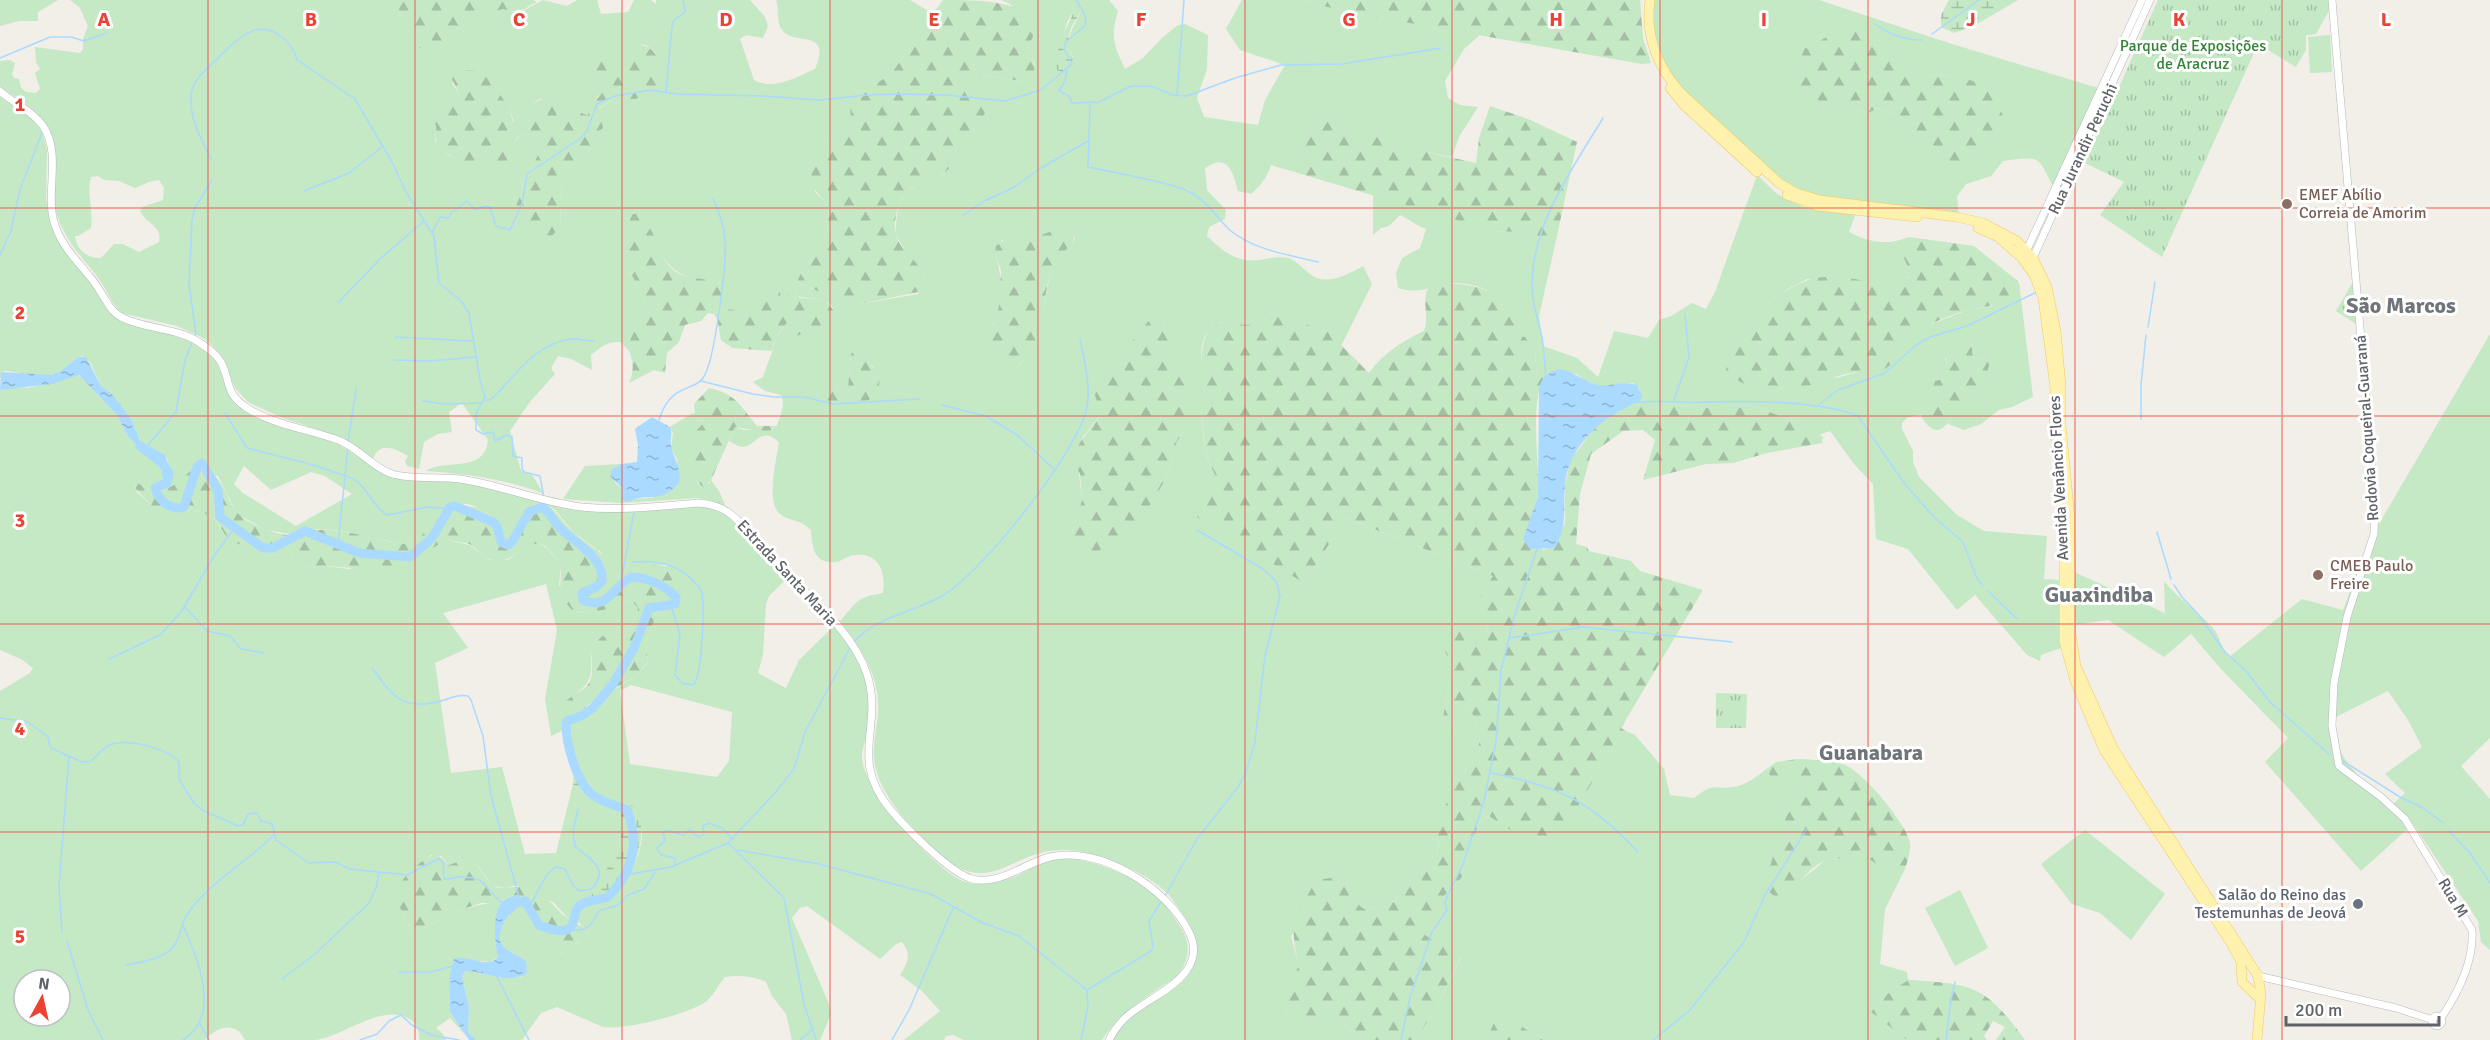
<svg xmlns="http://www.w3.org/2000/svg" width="2490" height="1040" font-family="Signika,sans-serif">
<defs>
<pattern id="forest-firs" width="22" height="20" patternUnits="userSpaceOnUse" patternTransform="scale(1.5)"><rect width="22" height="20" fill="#c5e8c5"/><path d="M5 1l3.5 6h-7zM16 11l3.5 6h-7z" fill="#a3c0a4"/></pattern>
<pattern id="wetland-marsh" width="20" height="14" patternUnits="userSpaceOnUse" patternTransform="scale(1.5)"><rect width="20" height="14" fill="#c5e8c5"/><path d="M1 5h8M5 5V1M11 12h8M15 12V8" fill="none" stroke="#a3c0a4"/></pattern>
<pattern id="park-tufts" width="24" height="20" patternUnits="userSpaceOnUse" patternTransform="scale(1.5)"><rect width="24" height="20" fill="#c5e8c5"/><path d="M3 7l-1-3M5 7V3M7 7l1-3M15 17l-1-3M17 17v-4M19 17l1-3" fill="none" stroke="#a3c0a4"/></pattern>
<pattern id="water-ripples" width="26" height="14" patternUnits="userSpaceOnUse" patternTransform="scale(1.5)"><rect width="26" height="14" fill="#aadaff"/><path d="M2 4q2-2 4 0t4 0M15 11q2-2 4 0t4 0" fill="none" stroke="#8eb4d2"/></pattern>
</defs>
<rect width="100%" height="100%" fill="#f1efe8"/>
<g fill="#c5e8c5" fill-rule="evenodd">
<path d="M 0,0 L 58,0 L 38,12 L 38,21 L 19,21 L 0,26 Z"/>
<path d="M 70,0 L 397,0 L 400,15 L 436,51 L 489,14 L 503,9 L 519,13 L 543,0 L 567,6 L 577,0 L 597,0 L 601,14 L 628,12 L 634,0 L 651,0 L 656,4 L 656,0 L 750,0 L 765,17 L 768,26 L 763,38 L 746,35 L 740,39 L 754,80 C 773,91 797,77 815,69 C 832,29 797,45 784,32 C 775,24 780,10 776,0 L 910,0 L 932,13 L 939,6 L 891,74 L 872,86 L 852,116 L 846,131 L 818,147 L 815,192 L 828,206 C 832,247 810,250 797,282 L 827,295 L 837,304 L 860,304 L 918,294 L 924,274 L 907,253 L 895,234 L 898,206 L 906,192 L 921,182 L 943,174 L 973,136 L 976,82 L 982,75 L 1027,82 L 1035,64 L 1028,50 L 1036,28 L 1010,4 L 1001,0 L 1071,0 L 1074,11 L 1067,22 L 1056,66 L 1073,57 C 1060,32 1083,23 1081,0 L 1109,0 L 1118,11 C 1110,36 1114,46 1125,69 L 1143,58 L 1162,38 L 1178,25 L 1185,24 L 1208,35 L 1207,69 L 1197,98 L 1204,117 L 1258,125 L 1265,100 L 1285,65 L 1240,50 L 1226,29 L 1242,0 L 1300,0 L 1347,12 L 1481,34 L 1464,49 L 1445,81 L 1448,98 L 1460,105 L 1478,107 L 1460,135 L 1452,157 L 1422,151 L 1291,144 L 1300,148 L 1300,165 L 1265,163 L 1271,165 C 1267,178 1261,185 1251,194 L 1238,191 C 1233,172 1228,152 1205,168 L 1207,190 L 1226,210 L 1225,219 L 1209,227 L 1207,236 C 1223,251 1236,263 1260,260 C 1269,258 1278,256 1288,258 C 1296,260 1303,269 1310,274 C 1325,287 1349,274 1363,266 L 1372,284 L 1341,346 L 1327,331 L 1271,313 C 1268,316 1265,321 1261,323 C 1246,330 1221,316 1209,330 C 1198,343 1202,364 1202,379 C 1201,404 1201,427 1206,452 C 1213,487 1279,553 1304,583 L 1346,518 L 1493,576 L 1477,600 L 1483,620 L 1489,631 L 1473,628 L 1445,651 L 1452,670 L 1442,722 L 1448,730 L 1460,721 L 1469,706 L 1477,724 L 1480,741 L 1473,760 L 1454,784 L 1436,856 L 1422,866 L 1394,902 L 1382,908 L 1364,909 L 1354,901 L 1346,881 L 1291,936 L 1299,966 L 1277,998 L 1300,1019 C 1322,1019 1348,1017 1359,1040 L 1111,1040 C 1119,1030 1125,1020 1135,1013 C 1153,1001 1178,991 1190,973 C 1201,954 1196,934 1185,917 C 1179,910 1175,902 1169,895 C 1149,873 1096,851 1067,850 C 1011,847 993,900 941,855 C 916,833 884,801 876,769 C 871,751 876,734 878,715 C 881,676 862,651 840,621 C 858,601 855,598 883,593 C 886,572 879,552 854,555 C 847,556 842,561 836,562 C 813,564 812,546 811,530 C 807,527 803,523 799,522 C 792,519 784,519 778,512 C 767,498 776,460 779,443 C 763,424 754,447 743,447 C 739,447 733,443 729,441 L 735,427 L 744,430 L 772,430 L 774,426 L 777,426 C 780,416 786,404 781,395 L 765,391 L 753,382 L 763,377 L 773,349 C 773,340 783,327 789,321 L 801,334 L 833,325 C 833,320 834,314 833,309 C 829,295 806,301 796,295 L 795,289 L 786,300 L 781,298 L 779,284 L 767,287 L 757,306 L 745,313 L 729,309 L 728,307 L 717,318 L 714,314 L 723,306 L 720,283 C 693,280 674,277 660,252 L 628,273 L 633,277 L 649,311 L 647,317 L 635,325 L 628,350 L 621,342 C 607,341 601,347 591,355 L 592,370 L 571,359 L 558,356 L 551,368 L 555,374 L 529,403 L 510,431 L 521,471 L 532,475 L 544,494 C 506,479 467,474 426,471 C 446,458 485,474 488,440 L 462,403 L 449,412 L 452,432 L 438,434 L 424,442 L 419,469 L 407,466 L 405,461 L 408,456 C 395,448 379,441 373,459 L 344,438 L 280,417 L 248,402 L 235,388 L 221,354 L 205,339 L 177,326 L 122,313 C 112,305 107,290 99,279 C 80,254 58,234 54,200 C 51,175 61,147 46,124 C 35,107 15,98 0,86 L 0,61 L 10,60 L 15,63 L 12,74 L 14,78 L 19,79 L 21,88 L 26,92 L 36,93 L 40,89 L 35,73 L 40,69 L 36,62 L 35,47 L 80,53 L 83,49 L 83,39 L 88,26 L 80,8 ZM 635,44 L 646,45 L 655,52 L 652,92 L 641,95 L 636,99 L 624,99 L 616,103 L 610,101 L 599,109 L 590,149 L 578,154 L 571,174 L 562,183 L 560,227 L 516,206 L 522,191 L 523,181 L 528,176 L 544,142 C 538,132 528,134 519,137 L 513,144 L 511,170 L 461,160 L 448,155 L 435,141 C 437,117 439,114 458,101 L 459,94 L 452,83 L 477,71 L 498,65 L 494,88 L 509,107 L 514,122 L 524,124 L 530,120 L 530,107 L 539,99 C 563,100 567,110 588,115 L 597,97 L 604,92 L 607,83 ZM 98,176 L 104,180 L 119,181 L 135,188 L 149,182 L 159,180 L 164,188 L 163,200 L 142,207 L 140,211 C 146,224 163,226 159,242 L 139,252 L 123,244 L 114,244 L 101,258 C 87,259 76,249 75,236 L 78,236 L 91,228 C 94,211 86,194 91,177 ZM 1074,226 L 1075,239 C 1068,248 1056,258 1052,269 C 1042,302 1044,339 1019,366 L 974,333 L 981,333 C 986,330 993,326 996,320 C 1005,300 1001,272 995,252 L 1002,240 L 1044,234 ZM 1162,319 L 1172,353 L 1182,365 L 1186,430 L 1177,441 L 1165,480 L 1070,540 L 1082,500 L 1079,474 L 1083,437 L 1101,414 ZM 851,354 L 869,363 L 874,367 L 844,404 L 830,411 L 835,382 L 839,391 L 848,387 Z"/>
<path d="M 1650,0 L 1819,0 L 1952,44 L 2108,91 L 2060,196 C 2035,163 2051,153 2003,161 L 1991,176 L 1966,184 L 1957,196 L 1959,217 L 1854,204 L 1788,187 L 1685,94 L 1656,51 ZM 1869,32 L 1922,75 L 1961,76 L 1928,153 L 1923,144 L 1901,117 L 1878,108 L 1868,113 L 1801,96 L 1796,72 Z"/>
<path d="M 2330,35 L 2332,72 L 2310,73 L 2308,37 Z"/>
<path d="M 0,96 L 32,119 L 42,131 L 47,150 L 46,200 L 52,225 L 116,318 L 127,324 L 168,331 L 201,345 L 215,358 L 230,394 L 277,424 L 338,444 L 381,472 L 457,480 L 535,498 L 508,521 L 498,523 C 446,473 445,536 403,544 L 335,530 L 318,529 L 296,535 L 266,530 L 237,514 L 218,476 L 189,473 C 173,490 158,497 138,483 L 135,486 L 137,492 L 153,507 L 202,512 L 215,519 L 222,531 L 238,544 L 290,558 L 312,568 L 326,566 L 348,569 L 419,555 L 446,540 L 469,545 L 490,560 L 508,560 L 530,544 L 538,543 L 548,549 L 561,565 L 559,585 L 578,612 C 599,616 613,603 633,601 L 638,608 L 635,619 L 623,638 L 602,636 L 591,647 C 590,668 596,678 578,692 L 578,713 L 637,675 L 648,663 L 646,643 L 651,627 L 661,609 L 667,565 C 656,564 645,566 639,575 L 622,578 L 613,573 L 601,552 L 574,533 L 555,510 L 543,502 L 558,506 L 696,505 L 712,508 L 730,518 L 787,578 L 769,596 L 766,604 L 763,655 L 758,673 L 786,688 L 799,660 L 834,626 C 863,664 873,679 868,729 C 867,738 862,747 862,755 C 860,788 930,862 957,878 C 974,889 1001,883 1019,875 C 1028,871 1037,864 1047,861 C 1081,851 1139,876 1162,902 C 1169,909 1175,919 1181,928 C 1192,945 1189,962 1176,977 C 1148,996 1121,1011 1102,1040 L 964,1040 L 953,1035 L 946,1036 L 944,1040 L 904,1040 L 940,1011 L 922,991 L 900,975 C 908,962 912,954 902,942 L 896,944 L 880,959 L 807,906 L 800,908 L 792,918 L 829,1004 L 831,1014 L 820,1040 L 792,1040 L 786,1014 L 772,996 L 766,982 C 753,976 739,975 725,977 C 717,986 714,996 704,1003 C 684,1015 626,1030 603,1027 L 557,1007 L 541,1013 L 522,1040 L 476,1040 L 468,1032 L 469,1007 L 462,977 L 465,971 L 469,971 L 501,978 L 521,977 L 526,961 C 520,956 511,953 505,948 C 489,934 515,911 518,895 L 528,903 C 529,908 527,912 529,917 C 534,935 549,940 561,954 L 578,942 L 584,928 L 579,923 C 578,917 578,911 583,906 C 590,899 601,900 609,896 C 627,887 646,847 641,827 C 639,819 635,812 632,805 L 597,787 L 574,769 L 570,727 L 551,736 L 545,699 L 557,630 L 546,584 L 443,613 L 468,648 L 435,663 L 451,773 L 502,767 L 525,854 L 556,853 L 573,784 C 580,791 587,797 595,801 C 603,805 613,806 619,813 C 624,820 622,828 621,836 C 614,881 578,883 569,919 L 553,902 L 516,885 L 506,888 L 493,886 L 477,865 L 466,859 L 449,865 L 441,856 L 431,855 L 421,863 L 397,902 L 412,931 L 417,931 L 466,908 L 503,900 C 494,916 494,941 498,958 L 489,962 L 481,961 L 449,978 L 450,1012 L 466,1036 L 450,1018 L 436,1028 L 442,1033 L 446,1040 L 419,1040 C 420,1033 417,1024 411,1020 C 384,1001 343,1037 315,1040 C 292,1040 268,1040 245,1040 C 236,1020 216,1027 205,1040 L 0,1040 L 0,691 L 30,673 L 33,668 L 21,659 L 0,650 L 0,390 L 17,387 L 28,388 L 79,375 L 117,415 L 129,438 L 143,451 L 162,462 L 162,476 L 170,469 L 167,458 L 140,441 L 132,420 L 113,396 L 101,386 L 90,362 L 82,356 C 72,359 70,365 62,371 C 47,380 23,373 7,371 L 1,372 L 3,377 L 0,378 ZM 244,466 L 271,490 L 311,472 L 325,476 L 352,494 L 296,526 L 243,493 L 234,484 ZM 631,685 L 732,712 L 729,761 L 717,777 L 630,764 L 620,691 ZM 24,980 L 60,980 L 60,1016 L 24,1016 Z"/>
<path d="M 1757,175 L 1777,194 L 1805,208 L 1856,213 L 1849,232 C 1863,239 1880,245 1896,241 L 1909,269 L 1910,276 L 1907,278 L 1903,277 L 1894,286 L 1807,279 L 1788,289 L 1767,305 L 1836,378 L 1865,370 L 1881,370 L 1902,351 L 1909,339 L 1921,328 L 1968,310 L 1989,307 L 2006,299 L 2019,282 L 2033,397 L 2012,407 L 1999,410 L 1981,424 L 1964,430 L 1948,424 L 1965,390 L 1990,362 L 1974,358 L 1972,352 L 1973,345 L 1945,358 L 1948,369 L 1947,378 L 1935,381 L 1922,414 L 1907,418 L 1902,423 L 1902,429 L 1913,451 L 1913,462 L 1919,477 L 1957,515 L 1984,531 L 2047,536 L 2044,579 L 2059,580 L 2061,648 L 2041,655 L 2040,661 L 2027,655 L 1975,595 L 1957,610 L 1908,549 L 1876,539 L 1873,484 L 1854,464 L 1830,431 L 1819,435 L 1798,423 L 1759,408 L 1701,408 L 1640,401 L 1640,389 L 1633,383 L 1600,386 L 1583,380 L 1577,374 L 1551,372 L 1543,378 L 1537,377 L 1535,351 L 1519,336 C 1520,323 1515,317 1508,307 C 1497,290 1473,283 1453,283 C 1431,283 1426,296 1398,288 L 1396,273 L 1402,258 L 1420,248 L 1426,229 C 1416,226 1410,219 1400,215 L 1389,226 L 1381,228 L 1373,235 L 1373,194 L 1488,227 L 1493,231 L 1517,232 L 1555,245 L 1539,316 L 1543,346 L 1577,358 L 1598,377 L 1614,331 L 1648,338 L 1659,320 L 1671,316 L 1692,303 L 1706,309 L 1715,292 Z"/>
<path d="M 2490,334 L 2490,738 L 2461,766 L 2490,799 L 2490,950 L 2481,942 L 2478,921 L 2413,824 L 2361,871 L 2265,762 L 2288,738 L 2221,669 L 2191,634 L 2164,657 L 2108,620 L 2073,625 L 2074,572 L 2165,613 L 2164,581 C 2177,598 2198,611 2213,628 C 2220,636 2221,649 2229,657 L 2302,599 L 2343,610 L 2369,541 ZM 2388,691 L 2408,720 L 2422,747 L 2385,774 L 2405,793 L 2392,805 C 2357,774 2342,768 2330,720 Z"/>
<path d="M 691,414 L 694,421 L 704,420 L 705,423 C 693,446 682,460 699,485 L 709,484 L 711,480 L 719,491 L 725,505 L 698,498 L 622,503 L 563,499 L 585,466 L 621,464 L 612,469 L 615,483 L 633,499 L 653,498 L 678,461 L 671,448 L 673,433 L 670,427 Z"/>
<path d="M 1626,731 L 1635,735 L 1664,769 L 1670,795 L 1694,798 C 1716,781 1711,790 1734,787 C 1747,785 1758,775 1768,768 L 1772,785 L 1792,776 L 1797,784 L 1766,889 L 1774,897 L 1802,879 L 1826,860 L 1837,858 L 1869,859 L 1883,868 L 1902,875 L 1885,909 L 1880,964 L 1907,972 L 1908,980 L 1886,995 L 1871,1012 L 1907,1040 L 1543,1040 L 1499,1012 L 1486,1040 L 1415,1040 L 1436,1009 L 1461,957 L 1422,935 L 1444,896 L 1463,876 L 1462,862 L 1482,817 L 1577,807 L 1594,779 L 1601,763 L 1607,758 L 1621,733 Z"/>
<path d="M 2085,830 L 2165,894 L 2131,940 L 2100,913 L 2072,904 L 2041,864 Z"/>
<path d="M 1960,890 L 1988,948 L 1955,966 L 1925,908 Z"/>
</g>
<g fill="url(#forest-firs)">
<path d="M 397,0 L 534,0 L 536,2 L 518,13 L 503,9 L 489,14 L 436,51 C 430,50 421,49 416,46 C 404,37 399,14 397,0 Z"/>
<path d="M 943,0 C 977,0 1008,0 1036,17 L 1036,29 L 1028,49 C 1034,62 1039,71 1027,82 L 983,75 L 976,82 L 977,94 L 987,105 C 984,123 959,164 942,174 C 925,185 908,181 899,205 C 896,212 894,225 895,233 C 899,252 936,272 923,291 L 860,304 L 837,304 L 827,295 L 797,282 C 810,250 832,247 828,206 C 807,182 808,176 818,147 C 835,137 855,130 850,108 L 872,86 L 891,74 Z"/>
<path d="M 1300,0 L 1640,0 L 1643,38 L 1651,63 L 1642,64 L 1347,12 Z"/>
<path d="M 1844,28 L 1869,32 L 1922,75 L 1961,76 L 1992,90 L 2004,118 L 1994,145 L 1976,158 L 1952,163 L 1928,153 L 1923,144 L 1901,117 L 1878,108 L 1868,113 L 1800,96 L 1796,72 L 1804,49 Z"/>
<path d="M 635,44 C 653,45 660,56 659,73 C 658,78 659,84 657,88 C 653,95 642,94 636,99 L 624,99 L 616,103 L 610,101 L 599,108 L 603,128 L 595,134 L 590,149 L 578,155 L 576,171 L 562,183 L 560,227 L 552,236 L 529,232 L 518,224 L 516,206 L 522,191 L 523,181 L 528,176 L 544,142 C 538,132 528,134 518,137 L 513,144 L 520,162 L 515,170 C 497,169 446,162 437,144 C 434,138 437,132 436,126 C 434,120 433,119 434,113 L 443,110 L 458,101 L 459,94 L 452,79 C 458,71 466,69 477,71 L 478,63 L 488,56 L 492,57 L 498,65 L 495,88 L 509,107 L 513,122 L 517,120 L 524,124 L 530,120 L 530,107 C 553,86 564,110 588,115 C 593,97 603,98 607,83 L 597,75 L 594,61 L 602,58 L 613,59 L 614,68 L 630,46 Z"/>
<path d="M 1490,106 L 1528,119 L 1577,142 L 1555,245 L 1517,232 L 1493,231 L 1264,163 L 1267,160 L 1300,165 L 1300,148 L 1290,144 L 1315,118 L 1422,151 L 1476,163 L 1479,138 Z"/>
<path d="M 632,214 L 637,214 C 641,219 646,223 650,228 C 658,243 661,262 676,272 C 689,281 721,277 727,290 L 723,306 L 714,314 L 708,313 L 701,321 L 685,325 L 679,342 L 667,353 L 665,373 L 654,370 L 629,383 C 635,369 633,361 628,348 L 635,325 L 647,317 L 649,311 L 633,277 L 624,268 L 620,248 Z"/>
<path d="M 1074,225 C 1081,244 1058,252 1052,269 C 1038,309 1050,339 1013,371 L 972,339 L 974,333 L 981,333 L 995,323 L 999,307 L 1001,271 L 995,252 L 996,246 L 1005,239 L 1043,234 Z"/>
<path d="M 1909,237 L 1974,246 L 2019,282 C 2015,288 2010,296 2005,300 C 1993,307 1982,307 1970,310 C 1955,313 1936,321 1923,328 C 1905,337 1901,363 1882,370 C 1874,373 1859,371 1850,373 C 1803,384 1769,410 1726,371 C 1732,332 1784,279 1824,277 C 1845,275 1873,283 1894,286 L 1903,277 L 1908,278 L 1910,276 L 1909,269 L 1896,241 Z"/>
<path d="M 1432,282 C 1468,284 1522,287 1519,336 L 1525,337 L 1535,351 L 1537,376 L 1544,378 C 1529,407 1540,461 1538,494 C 1536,509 1528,525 1523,539 L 1544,550 L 1550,547 L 1565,523 L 1565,486 L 1570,461 L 1594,428 L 1624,407 L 1640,401 L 1701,408 L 1759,408 L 1798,423 L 1823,437 L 1822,443 L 1767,453 L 1733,463 L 1706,464 L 1643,480 L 1655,440 L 1643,430 L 1623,431 L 1591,454 L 1580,494 L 1576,544 L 1587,547 L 1589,551 L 1631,561 L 1640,571 L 1703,590 L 1621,728 L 1626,731 L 1621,733 L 1607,758 L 1601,763 L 1594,779 L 1550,855 L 1489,816 L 1482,817 L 1462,862 L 1463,876 L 1444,896 L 1423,934 L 1461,956 L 1436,1009 L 1415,1040 L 1359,1040 C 1347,1015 1323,1023 1300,1019 C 1294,1018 1287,1015 1282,1014 L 1277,998 L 1299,966 C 1288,920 1294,920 1316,880 L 1337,877 L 1346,881 L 1354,901 L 1364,909 L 1382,908 L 1394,902 L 1422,866 L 1436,856 L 1440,842 L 1436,830 L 1454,784 L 1473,760 L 1480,741 L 1477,724 L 1469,706 L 1460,721 L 1448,730 L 1442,722 L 1452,670 L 1445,651 L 1450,636 L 1459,629 L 1473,628 L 1489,630 L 1483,620 L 1474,615 L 1477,600 L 1493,576 L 1346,518 L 1304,583 L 1197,517 L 1218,481 C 1214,472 1208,461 1206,451 C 1202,429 1194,342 1211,328 C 1223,317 1246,329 1261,323 C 1265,321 1268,316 1271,313 L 1327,331 L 1369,373 C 1382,354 1404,340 1424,331 C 1431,312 1418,300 1432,282 Z"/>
<path d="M 772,283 L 779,284 L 781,298 L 785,300 L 790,290 L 795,289 L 796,295 L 801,298 L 825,300 L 834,311 L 834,325 L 815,338 L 801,334 L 797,336 L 794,326 L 789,321 C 781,328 773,341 772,351 L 732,348 L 721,340 L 717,318 L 729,306 L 729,309 L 745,313 C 763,303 759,291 772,283 Z"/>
<path d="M 1156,312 L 1162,319 L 1172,353 L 1182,365 L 1187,381 L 1186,430 L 1177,441 L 1165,480 L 1135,530 L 1122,540 L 1091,554 L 1083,553 L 1070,540 L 1082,500 L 1080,474 L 1074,463 L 1074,451 L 1101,414 L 1093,389 Z"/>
<path d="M 1965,343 L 1973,344 L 1972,352 L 1974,358 L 1990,362 L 1984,384 L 1965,390 C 1955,409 1942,452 1921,416 L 1935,381 L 1947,378 L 1946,353 L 1956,345 Z"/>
<path d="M 858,349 L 880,376 L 878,395 C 864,405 845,402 830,411 C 819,409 812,405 811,393 L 832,377 L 839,391 L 848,387 L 851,354 Z"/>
<path d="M 709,388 C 737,394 740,406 757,426 L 774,426 L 769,433 L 735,427 L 711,480 L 704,487 C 682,476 685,434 705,423 L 704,420 L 694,421 L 691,414 L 695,413 L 694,404 Z"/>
<path d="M 194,469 C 228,467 222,506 246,520 C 260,528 282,538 298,534 C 310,531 318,529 330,530 C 354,532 378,540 403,544 C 427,539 436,517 454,504 L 480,508 L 498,523 L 508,521 L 535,498 C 556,507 559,519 574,533 C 589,547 607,551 613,573 L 621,578 L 639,575 C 648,563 663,562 674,571 L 667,599 L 651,627 L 646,643 L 648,662 L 637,675 L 591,703 L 567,722 L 559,711 C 564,696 584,694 590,681 C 594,671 591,657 591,647 L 602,636 L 623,638 L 635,619 L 638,608 L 632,601 C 608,604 597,620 571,609 C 551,586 567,577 558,562 C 534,518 518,568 492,560 C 483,557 477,548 469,544 C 462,542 453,541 446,540 L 403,566 L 378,570 L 326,566 L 312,568 L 290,558 L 238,544 L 226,536 L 215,519 L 202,512 L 153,507 L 136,489 L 135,484 L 138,483 C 165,502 173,483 194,469 Z"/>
<path d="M 1798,759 C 1813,760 1831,760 1845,765 C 1863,772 1907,824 1910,843 C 1911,852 1906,868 1902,875 L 1883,868 L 1869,859 C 1856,863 1841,855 1827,860 C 1806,867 1797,892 1775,897 L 1763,887 L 1797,784 L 1791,777 L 1772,785 L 1768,768 L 1776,762 Z"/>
<path d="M 437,854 L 449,865 L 466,859 L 472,860 C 480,868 486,880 494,886 C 500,891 523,884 536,887 L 563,915 L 584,928 L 585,934 L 571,948 L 560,954 C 549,939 535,937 529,917 C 527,912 529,908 528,903 L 518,895 L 493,903 L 481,903 L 466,908 L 417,931 L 412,931 L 397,902 L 396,890 C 402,878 424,856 437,854 Z"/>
<path d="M 1908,980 C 1974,984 1985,985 2025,1040 L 1996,1040 L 2005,1027 L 1993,1021 L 1984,1036 L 1987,1040 L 1907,1040 L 1871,1012 L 1886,995 Z"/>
<path d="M 1499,1012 L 1543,1040 L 1486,1040 Z"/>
</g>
<g fill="url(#wetland-marsh)">
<path d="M 1071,0 L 1081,0 C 1083,14 1074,19 1070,31 C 1067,43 1072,52 1073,64 L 1069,72 L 1064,74 L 1057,70 C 1053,51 1067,28 1074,11 Z"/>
<path d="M 1949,0 L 2018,0 L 1972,27 L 1954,33 L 1941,27 L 1941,15 Z"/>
<path d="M 574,769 C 582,775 591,783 600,788 C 610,794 625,798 633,806 C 652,825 635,876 616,891 C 607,898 591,897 583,906 C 578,911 578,917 579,923 L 569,919 C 576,884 614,881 621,836 C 622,828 624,820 619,813 C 613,806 603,805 595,801 C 587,797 580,791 573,784 Z"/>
</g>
<g fill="url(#park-tufts)">
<path d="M 2158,0 L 2331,0 L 2331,7 L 2316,34 L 2306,35 L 2306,50 L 2296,67 L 2258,44 L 2162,257 L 2100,215 L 2124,182 L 2085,163 Z"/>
<path d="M 2354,280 L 2359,326 L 2336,311 Z"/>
<path d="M 1716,693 L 1747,694 L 1746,728 L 1716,728 Z"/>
</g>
<g fill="url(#water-ripples)">
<path d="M 78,357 L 86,357 L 101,386 L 113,395 L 132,420 L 140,441 L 165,455 L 170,469 L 169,479 L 165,482 L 162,476 L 162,462 L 143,451 L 129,438 L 117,415 L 79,375 L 52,384 L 0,390 L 1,372 L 51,375 L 61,371 Z"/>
<path d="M 1559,369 C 1575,371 1584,383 1599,385 C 1612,387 1624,380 1637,385 L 1642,395 L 1640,401 C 1605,415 1569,444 1565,484 C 1563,509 1568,524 1555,548 L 1530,549 L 1523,539 L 1538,497 L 1539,388 L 1543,378 L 1551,372 Z"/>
<path d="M 652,417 L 670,427 C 673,434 670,438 671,446 C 674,459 682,469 679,483 C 658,506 647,491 628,502 L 622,500 L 622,488 L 610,476 L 612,469 L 621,464 L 637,462 L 638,445 L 635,429 Z"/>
<path d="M 518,895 C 515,911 489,934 505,948 C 511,953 520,956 526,961 L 527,973 C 508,986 485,971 465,971 L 462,977 L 469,1007 L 468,1032 L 476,1040 L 469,1040 L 450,1012 L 449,978 L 454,959 C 468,954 485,969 498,958 C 495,944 491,911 504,900 C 507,898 514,896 518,895 Z"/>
</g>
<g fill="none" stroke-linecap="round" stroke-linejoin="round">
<g stroke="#aadaff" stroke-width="1.5">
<path d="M 1875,24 C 1887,33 1907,41 1922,40"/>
<path d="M 1932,34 L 1979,0"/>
<path d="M 0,58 L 50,37 L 71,37 L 84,41 L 107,33"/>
<path d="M 1067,70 L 1065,81 L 1059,91 L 1069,96 L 1072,103 L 1099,102 L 1131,86 L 1151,86 L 1173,95 L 1187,96 L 1235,78 L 1281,65 L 1342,64 L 1441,48"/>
<path d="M 666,92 L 672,26 L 674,20 L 685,12 L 683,0"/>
<path d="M 1177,95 L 1184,0"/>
<path d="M 1090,104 L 1088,167 C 1115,173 1174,182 1195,195 C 1210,204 1218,220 1231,231 C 1254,250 1290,255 1318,262"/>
<path d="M 212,160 C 201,139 189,119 191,95 C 193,79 207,69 217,59 C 234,42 258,15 283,38 C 290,44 295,51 297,60 L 355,99 L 392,162 L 406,192 L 434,236 L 439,283 L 461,301 L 469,313 L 480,380 L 485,397 L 476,414 L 476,430 L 483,434 L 493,432 L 495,441 L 506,435 L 512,437 L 513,456 L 522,458 L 522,469 L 524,472 L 540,476 L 544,498"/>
<path d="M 304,191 L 349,173 L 382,147"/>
<path d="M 962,216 L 984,201 L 1013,188 L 1041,168 L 1088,141"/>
<path d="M 432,233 L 440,217 L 449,218 L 451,213 L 467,201 L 475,210 L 485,206 L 490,207 L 496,226 L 510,230 L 522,204 L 527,174 L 581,138 L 587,131 L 597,104 L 615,96 L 651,90 L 676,94 L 763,96 L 820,100 L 867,95 L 901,94 L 946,95 L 1005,101 L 1041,90 L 1072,64 L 1065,51 L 1065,43 C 1085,23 1095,29 1076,0"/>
<path d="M 0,255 L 11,231 L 20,189 L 42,133"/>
<path d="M 338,303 L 380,259 L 424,221"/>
<path d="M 2148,327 L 2155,282"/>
<path d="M 395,337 L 473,341"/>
<path d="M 194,338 L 196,334 L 189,284 L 192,220 L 195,208 L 212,180"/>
<path d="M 394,360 L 430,361 L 475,357"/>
<path d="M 1546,378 C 1545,364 1544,350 1542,337 C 1538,320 1532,303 1532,287 C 1531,225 1573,168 1603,118"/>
<path d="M 701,381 L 753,394 L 773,397 L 804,397 L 833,404 L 919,399"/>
<path d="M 486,400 L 490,400 L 496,395 C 517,372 537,344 570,339 C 578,338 586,341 594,341"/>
<path d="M 1674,400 L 1689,357 L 1685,314"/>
<path d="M 423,401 L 445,404 L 482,403"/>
<path d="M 1636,402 C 1659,400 1682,403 1706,402 C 1746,401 1821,401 1858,416 L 1904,483 L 1933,516 L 1963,542 L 1976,576 L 1982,585"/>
<path d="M 942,405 L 986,416 L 1017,435 L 1054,469"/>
<path d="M 1816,407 L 1838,390 L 1885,373 L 1916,345 L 1930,337 L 1967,326 L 2037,292"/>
<path d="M 225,413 L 247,448 L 317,466 L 345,476"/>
<path d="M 2141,419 L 2141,385 L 2146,335"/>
<path d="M 659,420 C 664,404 671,394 687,388 C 693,385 699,384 703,378 C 715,362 727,261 725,239 C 724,225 719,212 713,199"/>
<path d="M 348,443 L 356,389"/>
<path d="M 148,445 L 176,412 L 185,360 L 192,342"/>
<path d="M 346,476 C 365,480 371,506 387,515 L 428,507 L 449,509"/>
<path d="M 2157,532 L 2171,579"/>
<path d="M 338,545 L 348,447"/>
<path d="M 633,562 C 662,559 686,566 702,592 C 704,608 703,676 693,685 L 682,683 L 675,675 L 680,635 L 672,608 L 668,605"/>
<path d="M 2174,585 L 2182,597 L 2198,614 L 2225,652 L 2246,671 L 2270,702 L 2330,755"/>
<path d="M 620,587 L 634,512"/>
<path d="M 1988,591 L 2017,619"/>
<path d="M 185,607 L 207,631 L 230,636 L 241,649 L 264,653"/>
<path d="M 1510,638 L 1583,627 L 1732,642"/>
<path d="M 854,642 C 875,617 914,612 942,596 C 982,573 1078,452 1087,407 C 1091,385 1084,360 1080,339"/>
<path d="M 109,659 L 160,635 L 181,612 L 214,556 L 234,528"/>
<path d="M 372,668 C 394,698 403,711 441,701 C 450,698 459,694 468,696 L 471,700 L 483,736 L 491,796 L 520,901"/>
<path d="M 0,718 L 28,722 L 48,737 L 49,744 L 51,748 L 82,762 L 90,762 C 96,757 101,750 108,746 C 124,737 167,748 179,762 L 179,779 L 194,803 L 202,810 L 238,826 L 243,825 L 248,814 L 257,813 L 261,821 L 272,824 L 276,840 L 309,863 L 336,862 L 349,869 L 407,875 L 438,859 L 443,861 L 444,879 C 454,878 473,874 482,882 C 489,888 493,897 502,902"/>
<path d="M 2343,761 L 2400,797 L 2423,808 L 2443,823"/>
<path d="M 1491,773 C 1558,786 1591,801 1638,852"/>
<path d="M 2449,831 L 2470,853 L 2490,883"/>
<path d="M 729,844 L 784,898 L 804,1004 L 816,1040"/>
<path d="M 737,850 L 819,864 L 931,894 L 981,922 L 1019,936 L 1087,990 L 1088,1006 L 1081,1040"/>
<path d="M 675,864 L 675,858 L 661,855 L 657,848 L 665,841 L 663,833 L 666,830 L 684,835 L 690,829 L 695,835 L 700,837 L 704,834 L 703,826 L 709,823 L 722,828 L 732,839"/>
<path d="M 625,875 L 671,867 L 728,843 L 775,793 L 794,769 L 805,732 L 851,646"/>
<path d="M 1165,896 L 1197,839 L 1238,787 L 1246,772 L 1255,742 L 1265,656 L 1280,596 L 1276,581 L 1263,569 L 1197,530"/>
<path d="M 529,907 C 538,894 542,877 555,867 L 565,869 L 572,884 L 579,891 L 591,889 C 612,869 589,859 575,846 L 573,831 L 578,810"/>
<path d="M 183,926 C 198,958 222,1016 183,1040"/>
<path d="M 568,930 C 586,932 591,927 599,911 L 618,905 L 628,895 L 644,889 L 655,872"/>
<path d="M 62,932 L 59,887 L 69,757"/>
<path d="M 67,941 L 88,1010 L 103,1040"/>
<path d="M 126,965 C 141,962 158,960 170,950 C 181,941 180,924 188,913 C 211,881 247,862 274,835"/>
<path d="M 399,972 L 431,972 L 453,966"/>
<path d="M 497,977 L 529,1040"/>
<path d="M 282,979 L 314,955 L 369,903 L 376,888 L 379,874"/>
<path d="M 1087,990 L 1151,951 L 1153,947 L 1149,921 L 1162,900"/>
<path d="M 200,1024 L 209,1040"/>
<path d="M 360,1040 L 377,1034 L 389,1021 L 401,1015 L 412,1025 L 431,1035 L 459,1040"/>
<path d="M 800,1040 L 813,1029"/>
<path d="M 892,1040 L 910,1008 L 953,908"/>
<path d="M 1401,1040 L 1410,997 L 1432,932 L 1447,910 L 1445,903 L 1448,894 L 1462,867 L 1484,801 L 1496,741 L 1501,671 L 1514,617 L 1537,549"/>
<path d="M 1653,1040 L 1689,1011 L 1744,942 L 1765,895 L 1807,829"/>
<path d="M 1946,1040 L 1951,1000 L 1955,982"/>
</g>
<path stroke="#aadaff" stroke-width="9" d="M 140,446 C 150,455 163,461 169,473 L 167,483 L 155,488 C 159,501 170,511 184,507 L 197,467 L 202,463 L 218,490 L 220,517 L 263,548 L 273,548 L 305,531 L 359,553 L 410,557 L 432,538 L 450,507 L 455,506 L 493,522 L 497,526 L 501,542 L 508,545 L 512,542 L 529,512 L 543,507 C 550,513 554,522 561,529 C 576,544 604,557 602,581 L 596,587 L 582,593 L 583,600 C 607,612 614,585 632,577 C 649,578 665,586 676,597 L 675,604 L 649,608 L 634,648 L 613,684 L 593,708 L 581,716 L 567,721 L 566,724 C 566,744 577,787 596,797 C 605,803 617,806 627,810 C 640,843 633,872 608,897 C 599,901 589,899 580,905 C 573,911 576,920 571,927 C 565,935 546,928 539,925 L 525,901 L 514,904 L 508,910"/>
<defs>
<g id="minor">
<path d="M 2332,0 L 2375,503 L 2374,534 L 2347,617 L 2334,683 L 2332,726 L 2339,766 L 2381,797 L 2405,819 L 2472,930 C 2474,961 2458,993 2441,1018"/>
<path d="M 0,91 C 13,103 33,111 43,126 C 63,156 43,196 56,228 C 63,247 78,262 90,277 C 98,286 103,297 110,307 C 124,329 172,325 197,341 C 206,347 216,353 221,362 C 231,381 224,393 247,408 C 274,425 308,429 338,440 C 358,447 371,467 392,474 C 413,480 438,476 460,479 C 501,485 540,502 581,507 C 620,511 660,506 699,503 C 710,504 720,506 729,513 C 745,524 758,545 772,559 C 804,592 852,629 867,674 C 884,727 848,758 890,809 C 905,827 950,873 972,879 C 999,886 1025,863 1050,857 C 1100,845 1167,888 1189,932 C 1211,977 1149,995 1125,1018 C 1119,1024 1113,1032 1109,1040"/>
<path d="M 2025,254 L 2142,0"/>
<path d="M 2032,260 L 2150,0"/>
<path d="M 2258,976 L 2396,1008 L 2433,1020"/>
<circle cx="2437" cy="1021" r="5"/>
</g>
<g id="major">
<path d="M 1650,0 C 1645,35 1657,66 1680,92 L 1779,183 L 1796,193 L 1820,200 L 1957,217 L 1983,223 L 2017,241 L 2033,258 L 2047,287 L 2056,331 L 2061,387 L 2061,425 L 2070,519 L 2071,634 L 2076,666 L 2114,750 L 2258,976 L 2261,994 L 2257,1040"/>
<path d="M 1670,88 L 1684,105 L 1757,172"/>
<path d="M 1787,195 L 1818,206 L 1917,217"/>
<path d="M 1978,228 L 1998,237 L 2022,258 L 2034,275 L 2043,298 L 2055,388 L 2054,423 L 2060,478 L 2064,540 L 2064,641 L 2075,681 L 2104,750 L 2231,943 L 2241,962 L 2242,982 L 2260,999"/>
</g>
</defs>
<use href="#minor" stroke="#b5b8bc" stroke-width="8"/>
<use href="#major" stroke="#f2c960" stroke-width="10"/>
<use href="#minor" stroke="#fff" stroke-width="7"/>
<use href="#major" stroke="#fff2af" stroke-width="9"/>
</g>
<path fill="none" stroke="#ea4335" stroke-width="1.5" stroke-opacity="0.55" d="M 208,0 L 208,1040M 415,0 L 415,1040M 622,0 L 622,1040M 830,0 L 830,1040M 1038,0 L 1038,1040M 1245,0 L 1245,1040M 1452,0 L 1452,1040M 1660,0 L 1660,1040M 1868,0 L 1868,1040M 2075,0 L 2075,1040M 2282,0 L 2282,1040M 0,208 L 2490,208M 0,416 L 2490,416M 0,624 L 2490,624M 0,832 L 2490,832"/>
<g fill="#8d6e63" stroke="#fff" stroke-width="2">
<circle cx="2287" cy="204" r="6"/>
<circle cx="2318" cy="575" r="6"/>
</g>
<circle fill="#6b7280" stroke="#fff" stroke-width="2" cx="2358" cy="904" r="6"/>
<g text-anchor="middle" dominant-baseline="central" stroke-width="6" stroke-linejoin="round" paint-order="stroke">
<g font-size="16" fill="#348238" stroke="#fff">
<text x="2193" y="46">Parque de Exposições<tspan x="2193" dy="18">de Aracruz</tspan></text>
</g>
<g font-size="16" fill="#5f6368" stroke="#fff">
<text transform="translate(2083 149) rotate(-65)">Rua Jurandir Peruchi</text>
<text transform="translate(2367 428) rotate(-94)">Rodovia Coqueiral-Guaraná</text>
<text transform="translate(2059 478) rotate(-93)">Avenida Venâncio Flores</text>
<text transform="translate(787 573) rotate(47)">Estrada Santa Maria</text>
<text transform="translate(2453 898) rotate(59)">Rua M</text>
</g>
<g font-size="16" fill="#785e54" stroke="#fff" text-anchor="start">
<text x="2299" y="195">EMEF Abílio<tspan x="2299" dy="18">Correia de Amorim</tspan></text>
<text x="2330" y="566">CMEB Paulo<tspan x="2330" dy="18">Freire</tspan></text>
</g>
<g font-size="16" fill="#5b616d" stroke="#fff" text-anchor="end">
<text x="2346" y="895">Salão do Reino das<tspan x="2346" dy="18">Testemunhas de Jeová</tspan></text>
</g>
<g font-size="22" font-weight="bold" fill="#70757a" stroke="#fff">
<text x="2401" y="305">São Marcos</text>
<text x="2099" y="594">Guaxindiba</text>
<text x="1871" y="752">Guanabara</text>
</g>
</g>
<g font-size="20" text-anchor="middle" font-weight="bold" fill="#ea4335" stroke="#fff" stroke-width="6" stroke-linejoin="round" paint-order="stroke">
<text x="104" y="26">A</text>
<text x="311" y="26">B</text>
<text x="519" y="26">C</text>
<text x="726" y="26">D</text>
<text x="934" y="26">E</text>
<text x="1141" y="26">F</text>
<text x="1349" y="26">G</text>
<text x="1556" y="26">H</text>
<text x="1764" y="26">I</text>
<text x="1971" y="26">J</text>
<text x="2179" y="26">K</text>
<text x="2386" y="26">L</text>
<text x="20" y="111">1</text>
<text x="20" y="319">2</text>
<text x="20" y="527">3</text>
<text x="20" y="735">4</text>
<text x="20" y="943">5</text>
</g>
<g transform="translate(42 998) rotate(8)"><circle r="28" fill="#ffffff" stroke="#bfc1c3" stroke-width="1.5"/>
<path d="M0-4.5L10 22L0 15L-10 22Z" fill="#ea4335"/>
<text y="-9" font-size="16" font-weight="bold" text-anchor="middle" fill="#5f6368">N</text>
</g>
<path d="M2286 1016v9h153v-9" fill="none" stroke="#5f6368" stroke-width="3"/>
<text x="2295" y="1016" font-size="18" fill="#5f6368" stroke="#ffffff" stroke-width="4.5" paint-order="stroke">200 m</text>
</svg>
